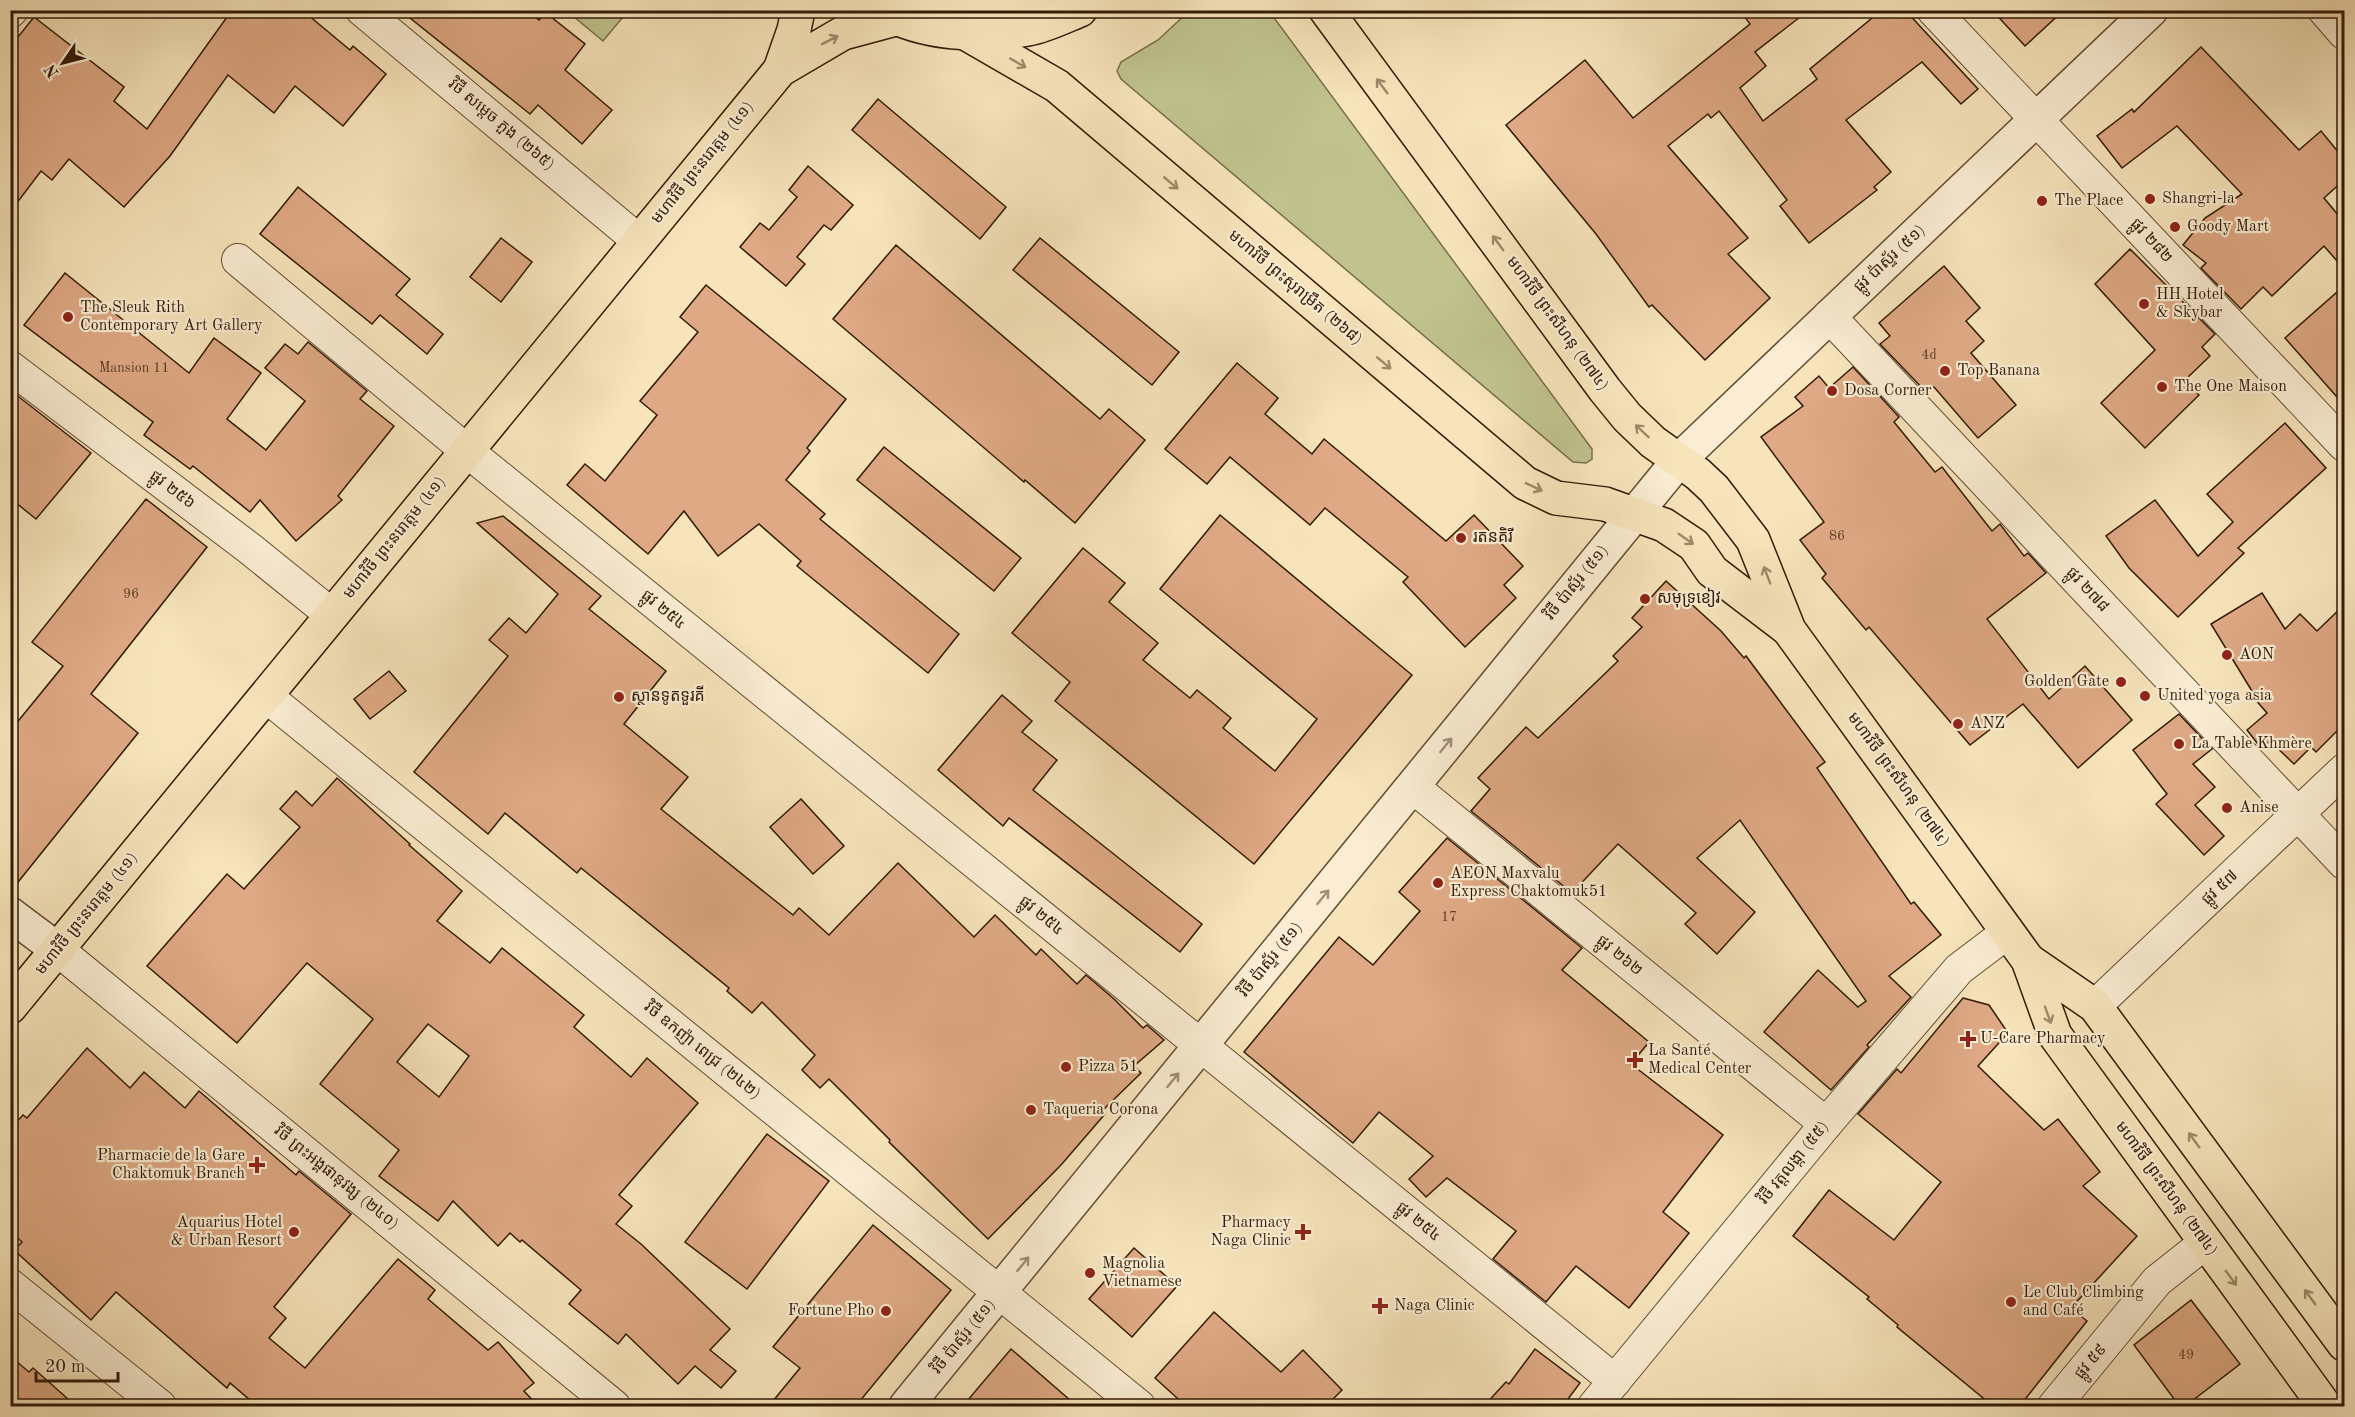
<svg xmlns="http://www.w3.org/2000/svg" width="2355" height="1417" font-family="'Old Standard TT','Noto Sans Khmer',serif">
<rect width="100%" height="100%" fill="#f7e4bb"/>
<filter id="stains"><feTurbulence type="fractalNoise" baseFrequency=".00333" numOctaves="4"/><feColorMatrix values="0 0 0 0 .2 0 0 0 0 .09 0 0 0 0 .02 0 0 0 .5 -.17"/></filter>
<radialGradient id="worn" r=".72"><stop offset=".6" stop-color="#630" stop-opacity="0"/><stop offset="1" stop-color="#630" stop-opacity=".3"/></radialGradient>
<g fill="#c0c38e" stroke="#786e4a" stroke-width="1.5">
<path d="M 567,11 L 628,11 L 603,41 Z"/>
<path d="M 1189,11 L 1269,11 L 1592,449 L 1592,459 L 1586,463 L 1573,462 L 1121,79 L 1117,71 L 1121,62 L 1158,40 Z"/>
</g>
<g fill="#dea984" stroke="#311906" stroke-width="1.5" fill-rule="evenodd">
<path d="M 232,10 L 302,10 L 350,50 L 353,46 L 386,74 L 343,126 L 295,86 L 274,113 L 228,75 L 170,156 L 124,207 L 69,159 L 52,180 L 41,171 L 10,212 L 10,47 L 34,17 L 124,87 L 114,101 L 147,129 Z"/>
<path d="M 400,10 L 527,10 L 539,20 L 546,13 L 585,44 L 565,70 L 612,110 L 582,144 L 538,105 L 530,114 Z"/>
<path d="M 1740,10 L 1809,10 L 1755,52 L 1766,66 L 1740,88 L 1763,121 L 1817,79 L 1810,69 L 1882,10 L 1905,10 L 1978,89 L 1961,104 L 1922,62 L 1846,120 L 1891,172 L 1874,187 L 1877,190 L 1809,243 L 1780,206 L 1787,200 L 1719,111 L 1711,118 L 1708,114 L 1668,146 L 1748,238 L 1728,254 L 1770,298 L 1705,360 L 1652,305 L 1649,307 L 1596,234 L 1506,125 L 1585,60 L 1633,118 L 1750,24 Z"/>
<path d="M 1992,10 L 2064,10 L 2025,46 Z"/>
<path d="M 2201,47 L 2299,150 L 2321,131 L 2344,159 L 2344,180 L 2324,198 L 2344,222 L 2344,269 L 2324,246 L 2272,296 L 2263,287 L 2241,309 L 2201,268 L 2206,263 L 2183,245 L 2205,218 L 2242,194 L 2177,126 L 2122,168 L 2097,136 L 2132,109 L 2134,112 Z"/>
<path d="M 878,99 L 1006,207 L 980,239 L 852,130 Z"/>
<path d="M 808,166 L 853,205 L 831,230 L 824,225 L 797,257 L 805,264 L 786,286 L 740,247 L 760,223 L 769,230 L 797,197 L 789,190 Z"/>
<path d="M 298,187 L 410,279 L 396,295 L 443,334 L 427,354 L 380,315 L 372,324 L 260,234 Z"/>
<path d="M 501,238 L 532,262 L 501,302 L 470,277 Z"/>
<path d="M 1040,238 L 1179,352 L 1152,385 L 1013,270 Z"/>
<path d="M 896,245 L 1100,419 L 1109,409 L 1145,440 L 1075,523 L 1025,480 L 1024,482 L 833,319 Z"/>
<path d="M 2130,249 L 2215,334 L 2202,347 L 2210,356 L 2185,380 L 2199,395 L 2145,448 L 2101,403 L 2155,350 L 2095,284 Z"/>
<path d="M 1944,266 L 1980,308 L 1966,321 L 1984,341 L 1971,353 L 2016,405 L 1978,438 L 1934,387 L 1927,393 L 1880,344 L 1890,336 L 1879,323 Z"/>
<path d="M 65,273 L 189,373 L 214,338 L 261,373 L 227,419 L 266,450 L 305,401 L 265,368 L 285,344 L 298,354 L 308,342 L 367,391 L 360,399 L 394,426 L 338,496 L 342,500 L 296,541 L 260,500 L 250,512 L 193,466 L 190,469 L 144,435 L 153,422 L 24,325 Z"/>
<path d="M 706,285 L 846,399 L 807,448 L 810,451 L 786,480 L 825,514 L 820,519 L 959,634 L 928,673 L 797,566 L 801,561 L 759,524 L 718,556 L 684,511 L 648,554 L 567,485 L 585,464 L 605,481 L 657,415 L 640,401 L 698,332 L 680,317 Z"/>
<path d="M 2344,286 L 2344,405 L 2285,338 Z"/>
<path d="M 1237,363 L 1278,398 L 1265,414 L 1312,454 L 1324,439 L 1446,541 L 1474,515 L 1523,566 L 1504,585 L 1516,598 L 1465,647 L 1403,582 L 1408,577 L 1325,508 L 1310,525 L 1230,457 L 1207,484 L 1165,449 Z"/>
<path d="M 1853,367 L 1899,417 L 1894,422 L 1935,472 L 1942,467 L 1992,531 L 2000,524 L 2024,556 L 2028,553 L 2046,573 L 1987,619 L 2049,699 L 2085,666 L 2132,720 L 2078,768 L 2023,704 L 1970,745 L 1869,627 L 1866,630 L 1822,578 L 1826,574 L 1800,540 L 1824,522 L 1761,437 L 1803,406 L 1795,397 L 1819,376 L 1829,388 Z"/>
<path d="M 10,390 L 91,453 L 36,519 L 10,498 Z"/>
<path d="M 2285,423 L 2326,468 L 2238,548 L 2244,553 L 2178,617 L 2129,568 L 2106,536 L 2155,500 L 2198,556 L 2233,522 L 2207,494 Z"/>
<path d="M 884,447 L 1021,558 L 994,591 L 857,480 Z"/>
<path d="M 146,499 L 207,547 L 91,694 L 138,733 L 10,892 L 10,731 L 63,666 L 32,642 Z"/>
<path d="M 1220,515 L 1412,675 L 1254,864 L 1055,701 L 1070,682 L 1012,633 L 1083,548 L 1125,583 L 1109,602 L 1158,643 L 1143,660 L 1190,698 L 1197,690 L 1231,718 L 1223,728 L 1275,771 L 1317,719 L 1160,589 Z"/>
<path d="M 503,516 L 601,596 L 589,609 L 666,671 L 624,724 L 688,777 L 661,809 L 793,915 L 799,908 L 829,935 L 898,863 L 974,937 L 995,915 L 1036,955 L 1041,949 L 1077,984 L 1086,975 L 1114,999 L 1143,1028 L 1147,1025 L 1164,1040 L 1134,1066 L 1141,1073 L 1102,1111 L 1105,1114 L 1061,1165 L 988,1239 L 889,1142 L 890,1140 L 829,1079 L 820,1088 L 802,1070 L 815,1055 L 762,1002 L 752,1013 L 727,991 L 729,988 L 581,868 L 577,873 L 505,813 L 488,834 L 414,772 L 508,656 L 489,640 L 509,618 L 526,633 L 558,594 L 477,523 Z"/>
<path d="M 1666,581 L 1721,631 L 1744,658 L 1746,656 L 1825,762 L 1817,768 L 1911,904 L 1914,902 L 1941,935 L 1889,976 L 1911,997 L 1867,1045 L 1869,1047 L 1831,1090 L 1764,1032 L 1818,970 L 1858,1007 L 1866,1001 L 1740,820 L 1697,858 L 1755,912 L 1717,954 L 1685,924 L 1696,913 L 1618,844 L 1572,893 L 1471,811 L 1490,789 L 1478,778 L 1526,727 L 1538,738 L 1618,661 L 1613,656 L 1642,627 L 1632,618 Z"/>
<path d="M 2262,593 L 2285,629 L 2300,614 L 2317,631 L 2344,605 L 2344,724 L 2316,752 L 2311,747 L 2294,764 L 2270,741 L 2261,748 L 2247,730 L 2267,713 L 2253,697 L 2255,696 L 2211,624 Z"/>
<path d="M 389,671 L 406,691 L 370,719 L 354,699 Z"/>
<path d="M 1002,695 L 1032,721 L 1022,732 L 1057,760 L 1033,790 L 1202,924 L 1180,952 L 1009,818 L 1003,826 L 938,770 Z"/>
<path d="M 2179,714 L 2212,749 L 2193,764 L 2215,787 L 2195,805 L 2224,836 L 2204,855 L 2156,804 L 2167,794 L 2133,750 Z"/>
<path d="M 337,778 L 410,844 L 409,845 L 462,891 L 437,921 L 490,963 L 502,948 L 584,1015 L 574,1027 L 631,1077 L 647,1058 L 698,1103 L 619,1195 L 632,1206 L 616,1224 L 641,1244 L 730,1329 L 710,1350 L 736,1371 L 721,1388 L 695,1366 L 678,1384 L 626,1334 L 618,1344 L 569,1304 L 581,1290 L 522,1240 L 520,1242 L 510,1233 L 498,1246 L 453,1201 L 438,1221 L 379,1176 L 399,1150 L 320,1084 L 373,1019 L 307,963 L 237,1043 L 147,966 L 227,874 L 244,889 L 300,827 L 280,809 L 296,791 L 312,806 ZM 428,1024 L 469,1056 L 439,1097 L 397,1062 Z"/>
<path d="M 801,799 L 844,846 L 813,874 L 770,827 Z"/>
<path d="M 1447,838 L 1582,948 L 1562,970 L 1649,1042 L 1631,1064 L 1723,1135 L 1663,1212 L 1689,1233 L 1629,1308 L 1576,1266 L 1546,1302 L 1493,1259 L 1516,1231 L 1447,1178 L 1426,1197 L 1409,1179 L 1433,1156 L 1379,1112 L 1353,1143 L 1244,1052 L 1339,937 L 1373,965 L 1420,911 L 1399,892 Z"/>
<path d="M 1963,998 L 1989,1005 L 2008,1033 L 1978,1066 L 2044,1130 L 2058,1119 L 2100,1172 L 2083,1186 L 2137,1236 L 2071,1308 L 2087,1321 L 2019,1407 L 1994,1407 L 1897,1327 L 1898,1325 L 1867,1299 L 1869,1297 L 1793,1236 L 1829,1190 L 1894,1240 L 1941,1182 L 1858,1114 L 1897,1069 L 1901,1073 Z"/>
<path d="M 87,1048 L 130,1088 L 144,1072 L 185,1108 L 199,1091 L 296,1175 L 299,1171 L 351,1214 L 274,1307 L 286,1318 L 269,1338 L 305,1368 L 398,1259 L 435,1290 L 428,1299 L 488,1350 L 498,1342 L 534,1383 L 524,1391 L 539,1407 L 258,1407 L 230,1383 L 227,1388 L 116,1292 L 91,1320 L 14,1250 L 22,1242 L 10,1231 L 10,1129 L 23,1115 L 27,1118 Z"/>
<path d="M 767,1134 L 829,1181 L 747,1289 L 685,1242 Z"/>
<path d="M 873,1225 L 951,1290 L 855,1407 L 768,1407 L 800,1368 L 773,1347 Z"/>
<path d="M 1134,1248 L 1177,1286 L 1132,1337 L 1089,1299 Z"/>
<path d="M 2191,1300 L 2240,1364 L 2184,1407 L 2180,1407 L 2134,1345 Z"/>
<path d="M 1214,1312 L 1281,1372 L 1303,1350 L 1342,1390 L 1325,1407 L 1187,1407 L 1155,1378 Z"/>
<path d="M 1011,1349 L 1078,1407 L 962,1407 Z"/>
<path d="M 1535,1349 L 1580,1383 L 1562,1407 L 1483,1407 L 1506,1382 L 1509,1384 Z"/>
<path d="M 10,1356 L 29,1372 L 33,1368 L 77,1407 L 10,1407 Z"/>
</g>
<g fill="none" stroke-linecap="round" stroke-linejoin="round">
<defs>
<g id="minor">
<path d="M 362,10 L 639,241"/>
<path d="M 1933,10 L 2344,445"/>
<path d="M 2324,10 L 2344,33"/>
<path d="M 10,12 L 12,10"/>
<path d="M 238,260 L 467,451 L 1615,1381"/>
<path d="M 1829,316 L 2344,863"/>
<path d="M 10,367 L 249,548 L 332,615"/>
<path d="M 266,696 L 1139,1406"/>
<path d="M 1413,787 L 1826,1124"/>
<path d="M 58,950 L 614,1406"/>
<path d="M 2095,1006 L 2344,770"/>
<path d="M 10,1285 L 160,1406"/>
<path d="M 1594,1406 L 1826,1124 L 1959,969 L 2008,932"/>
<path d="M 2054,1406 L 2157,1281 L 2205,1243"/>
</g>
<g id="tertiary">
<path d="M 10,914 L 58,950"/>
<path d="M 906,1406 L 1679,460 L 2151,10"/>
</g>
<g id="primary">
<path d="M 880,10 C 924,35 979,37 1028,29 C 1045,26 1063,17 1080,10"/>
<path d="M 1326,10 L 1605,390 L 1627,417 L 1653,442 L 1698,474 L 1714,489 L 1753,540 L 1789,630 L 2028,960 L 2055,1035 L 2325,1406"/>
<path d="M 967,34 L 1057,86 L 1525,483 L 1556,498 L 1605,504 L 1664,525 L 1694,545 L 1712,571 L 1788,629"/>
<path d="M 780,70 L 794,30 L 798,10"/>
<path d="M 2028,960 L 2095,1006 L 2344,1344"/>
<path d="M 10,1007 L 780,70 L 843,33 L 895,19"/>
</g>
</defs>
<use href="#minor" stroke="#624c33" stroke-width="34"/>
<use href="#tertiary" stroke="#624c33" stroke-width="36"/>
<use href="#primary" stroke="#311906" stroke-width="36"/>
<use href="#minor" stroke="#faedd3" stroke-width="32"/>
<use href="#tertiary" stroke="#faedd3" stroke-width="33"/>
<use href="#primary" stroke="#f7e4bb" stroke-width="33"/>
</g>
<defs><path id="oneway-shaft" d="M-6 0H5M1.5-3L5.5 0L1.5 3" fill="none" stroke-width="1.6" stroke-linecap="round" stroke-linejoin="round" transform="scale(1.5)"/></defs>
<g stroke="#9e896a">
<use href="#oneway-shaft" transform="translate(830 40) rotate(-27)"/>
<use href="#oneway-shaft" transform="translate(1018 63) rotate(30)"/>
<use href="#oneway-shaft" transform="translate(1382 86) rotate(-127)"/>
<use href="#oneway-shaft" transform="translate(1171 183) rotate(40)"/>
<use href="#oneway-shaft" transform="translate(1498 243) rotate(-126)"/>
<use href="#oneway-shaft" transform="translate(1384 363) rotate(40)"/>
<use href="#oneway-shaft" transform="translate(1642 431) rotate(-137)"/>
<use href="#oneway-shaft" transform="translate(1534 487) rotate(25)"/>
<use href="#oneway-shaft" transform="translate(1686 539) rotate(35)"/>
<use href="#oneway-shaft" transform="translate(1767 575) rotate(-111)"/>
<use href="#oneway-shaft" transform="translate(2048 1015) rotate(70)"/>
<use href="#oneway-shaft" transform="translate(2194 1140) rotate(-126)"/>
<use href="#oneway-shaft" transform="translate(2231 1278) rotate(54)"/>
<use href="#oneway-shaft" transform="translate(2310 1297) rotate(-126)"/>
</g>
<g stroke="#a08e77">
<use href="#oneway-shaft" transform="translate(1446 745) rotate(-51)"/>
<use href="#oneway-shaft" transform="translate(1323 897) rotate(-51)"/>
<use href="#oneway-shaft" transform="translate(1173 1080) rotate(-51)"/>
<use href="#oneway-shaft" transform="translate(1023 1264) rotate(-51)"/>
</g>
<g fill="#8f2418" stroke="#faedd3" stroke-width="2">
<circle cx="2150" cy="199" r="6"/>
<circle cx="2042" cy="201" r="6"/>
<circle cx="2175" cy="227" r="6"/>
<circle cx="2144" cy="304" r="6"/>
<circle cx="68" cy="317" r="6"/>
<circle cx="1945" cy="371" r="6"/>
<circle cx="2162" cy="387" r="6"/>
<circle cx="1832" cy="391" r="6"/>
<circle cx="1461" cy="538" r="6"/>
<circle cx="1645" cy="599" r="6"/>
<circle cx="2227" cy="655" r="6"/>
<circle cx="2121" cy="682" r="6"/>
<circle cx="2145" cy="696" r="6"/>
<circle cx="619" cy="697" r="6"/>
<circle cx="1958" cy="724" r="6"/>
<circle cx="2179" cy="744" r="6"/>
<circle cx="2227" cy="808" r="6"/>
<circle cx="1438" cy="883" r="6"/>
<path d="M1965 1030h6v6h6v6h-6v6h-6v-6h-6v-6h6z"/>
<path d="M1632 1051h6v6h6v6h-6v6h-6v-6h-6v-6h6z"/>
<circle cx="1066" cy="1067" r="6"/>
<circle cx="1031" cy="1110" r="6"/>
<path d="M254 1156h6v6h6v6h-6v6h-6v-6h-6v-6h6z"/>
<circle cx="294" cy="1232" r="6"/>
<path d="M1300 1223h6v6h6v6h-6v6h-6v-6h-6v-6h6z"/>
<circle cx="1090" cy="1273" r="6"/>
<circle cx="2011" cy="1302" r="6"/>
<path d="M1377 1297h6v6h6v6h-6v6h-6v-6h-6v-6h6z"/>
<circle cx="886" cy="1311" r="6"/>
</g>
<g text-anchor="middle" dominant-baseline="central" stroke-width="4.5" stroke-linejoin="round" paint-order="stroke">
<g font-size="14" fill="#5c3d26">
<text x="1929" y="355">4d</text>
<text x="134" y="368">Mansion 11</text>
<text x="1837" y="536">86</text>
<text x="131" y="594">96</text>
<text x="1449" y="917">17</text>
<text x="2186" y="1355">49</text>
</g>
<g font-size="16" fill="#311906" stroke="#faedd3">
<text transform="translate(501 125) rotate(40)">វិថី សម្តេច ភួង (២៦៥)</text>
<text transform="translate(703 163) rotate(-51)">មហាវិថី ព្រះនរោត្តម (៤១)</text>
<text transform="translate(2151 241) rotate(47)">ផ្លូវ ២៨២</text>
<text transform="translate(1890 259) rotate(-43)">ផ្លូវ ប៉ាស្ទ័រ (៥១)</text>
<text transform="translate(1295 288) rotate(40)">មហាវិថី ព្រះសុរាម្រឹត (២៦៨)</text>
<text transform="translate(1557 324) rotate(54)">មហាវិថី ព្រះសីហនុ (២៧៤)</text>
<text transform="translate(172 490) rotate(37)">ផ្លូវ ២៥៦</text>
<text transform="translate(395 538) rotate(-51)">មហាវិថី ព្រះនរោត្តម (៤១)</text>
<text transform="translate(1577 583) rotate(-51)">វិថី ប៉ាស្ទ័រ (៥១)</text>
<text transform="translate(2087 590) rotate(47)">ផ្លូវ ២៧៨</text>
<text transform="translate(663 610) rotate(39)">ផ្លូវ ២៥៤</text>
<text transform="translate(1898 780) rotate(54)">មហាវិថី ព្រះសីហនុ (២៧៤)</text>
<text transform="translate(2220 888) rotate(-43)">ផ្លូវ ៥៧</text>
<text transform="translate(87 914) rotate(-51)">មហាវិថី ព្រះនរោត្តម (៤១)</text>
<text transform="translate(1041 916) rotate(39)">ផ្លូវ ២៥៤</text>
<text transform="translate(1619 956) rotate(39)">ផ្លូវ ២៦២</text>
<text transform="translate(1271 960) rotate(-51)">វិថី ប៉ាស្ទ័រ (៥១)</text>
<text transform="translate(702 1051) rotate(39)">វិថី ឧកញ៉ា ពេជ្រ (២៤២)</text>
<text transform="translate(1794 1163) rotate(-51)">វិថី វត្តលង្កា (៥៥)</text>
<text transform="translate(336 1178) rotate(39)">វិថី ព្រះអង្គផានុវង្ស (២៤០)</text>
<text transform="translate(2166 1189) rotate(54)">មហាវិថី ព្រះសីហនុ (២៧៤)</text>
<text transform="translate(1418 1222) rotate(39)">ផ្លូវ ២៥៤</text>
<text transform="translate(964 1337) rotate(-51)">វិថី ប៉ាស្ទ័រ (៥១)</text>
<text transform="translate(2091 1362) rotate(-50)">ផ្លូវ ៥៩</text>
</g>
<g font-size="16" fill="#311906" stroke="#faedd3" text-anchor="start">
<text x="2162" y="199">Shangri-la</text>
<text x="2054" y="201">The Place</text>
<text x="2187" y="227">Goody Mart</text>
<text x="2156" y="295">HH Hotel<tspan x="2156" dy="18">&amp; Skybar</tspan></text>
<text x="80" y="308">The Sleuk Rith<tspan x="80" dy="18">Contemporary Art Gallery</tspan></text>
<text x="1957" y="371">Top Banana</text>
<text x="2174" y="387">The One Maison</text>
<text x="1844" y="391">Dosa Corner</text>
<text x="1473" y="538">រតនគិរី</text>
<text x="1657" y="599">សមុទ្រខៀវ</text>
<text x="2239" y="655">AON</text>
<text x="2109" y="682" text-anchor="end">Golden Gate</text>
<text x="2157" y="696">United yoga asia</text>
<text x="631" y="697">ស្ថានទូតទួរគី</text>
<text x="1970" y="724">ANZ</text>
<text x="2191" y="744">La Table Khmère</text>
<text x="2239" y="808">Anise</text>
<text x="1450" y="874">AEON Maxvalu<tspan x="1450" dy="18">Express Chaktomuk51</tspan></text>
<text x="1980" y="1039">U-Care Pharmacy</text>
<text x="1648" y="1051">La Santé<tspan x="1648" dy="18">Medical Center</tspan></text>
<text x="1078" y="1067">Pizza 51</text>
<text x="1043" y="1110">Taqueria Corona</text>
<text x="245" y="1156" text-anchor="end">Pharmacie de la Gare<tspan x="245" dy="18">Chaktomuk Branch</tspan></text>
<text x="282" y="1223" text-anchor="end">Aquarius Hotel<tspan x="282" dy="18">&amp; Urban Resort</tspan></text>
<text x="1291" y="1223" text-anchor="end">Pharmacy<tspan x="1291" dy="18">Naga Clinic</tspan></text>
<text x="1102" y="1264">Magnolia<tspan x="1102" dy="18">Vietnamese</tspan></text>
<text x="2023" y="1293">Le Club Climbing<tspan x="2023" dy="18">and Café</tspan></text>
<text x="1394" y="1306">Naga Clinic</text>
<text x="874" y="1311" text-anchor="end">Fortune Pho</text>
</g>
</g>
<rect width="2355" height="1417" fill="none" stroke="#f7e4bb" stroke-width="36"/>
<rect x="12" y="12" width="2331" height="1393" fill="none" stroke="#311906" stroke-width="3"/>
<rect x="18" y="18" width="2319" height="1381" fill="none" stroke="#311906" stroke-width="1.5"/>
<g transform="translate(63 63) rotate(235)" stroke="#faedd3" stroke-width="4.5" paint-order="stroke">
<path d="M0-4.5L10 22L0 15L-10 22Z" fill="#311906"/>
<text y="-9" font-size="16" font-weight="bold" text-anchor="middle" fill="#311906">N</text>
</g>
<path d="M36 1372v9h82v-9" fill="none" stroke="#311906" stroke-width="3"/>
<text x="45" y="1372" font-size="18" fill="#311906" stroke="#faedd3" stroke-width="4.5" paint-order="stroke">20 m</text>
<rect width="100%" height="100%" filter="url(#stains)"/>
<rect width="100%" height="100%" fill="url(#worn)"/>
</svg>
